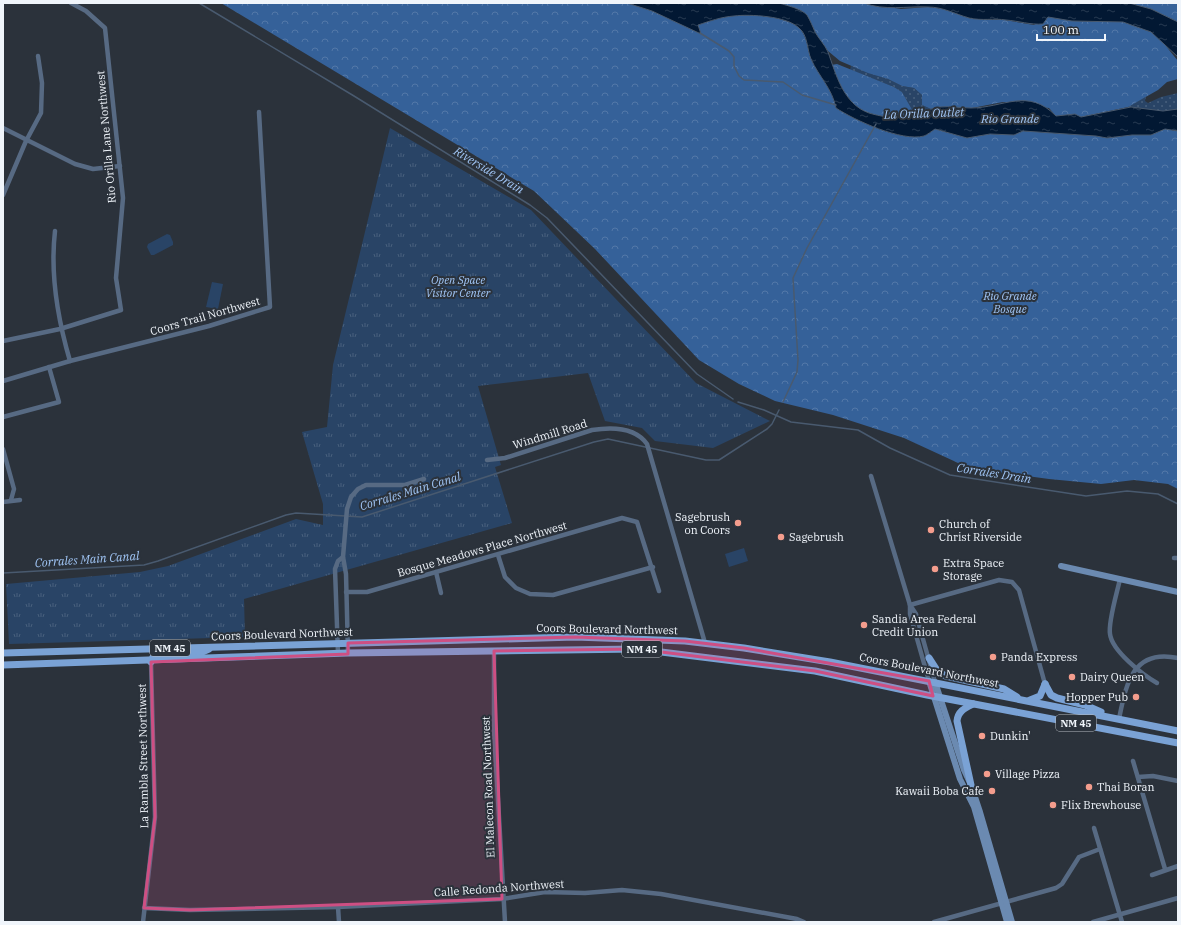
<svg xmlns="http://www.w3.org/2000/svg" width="1181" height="925" font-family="'IBM Plex Serif',serif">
<defs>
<pattern id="grass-dots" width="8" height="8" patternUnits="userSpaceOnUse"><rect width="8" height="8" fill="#294466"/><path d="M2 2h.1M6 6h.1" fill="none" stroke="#48607d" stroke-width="1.8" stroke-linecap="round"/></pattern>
<pattern id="forest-crowns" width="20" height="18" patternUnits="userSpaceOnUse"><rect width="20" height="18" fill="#356199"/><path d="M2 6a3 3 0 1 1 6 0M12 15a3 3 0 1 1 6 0" fill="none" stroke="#5378a8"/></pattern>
<pattern id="park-tufts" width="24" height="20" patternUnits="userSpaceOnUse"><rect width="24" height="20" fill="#294466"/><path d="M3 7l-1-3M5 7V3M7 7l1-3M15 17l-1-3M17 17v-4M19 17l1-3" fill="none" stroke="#48607d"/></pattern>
<pattern id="water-ripples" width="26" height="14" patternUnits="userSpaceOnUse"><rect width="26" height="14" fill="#021833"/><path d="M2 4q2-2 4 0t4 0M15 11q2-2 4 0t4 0" fill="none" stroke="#273a51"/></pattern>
</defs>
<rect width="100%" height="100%" fill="#2b323b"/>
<g fill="url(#grass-dots)">
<path d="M 851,66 L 888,79 L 902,86 L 914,88 L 922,95 L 922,105 L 931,109 L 914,113 L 902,92 L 894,87 L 850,70 Z"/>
<path d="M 1178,93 L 1178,109 L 1163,111 L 1128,107 L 1131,104 L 1146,97 L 1145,101 L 1148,103 L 1161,97 Z"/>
</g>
<g fill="url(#forest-crowns)">
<path d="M 221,3 L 627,3 L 652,11 L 700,33 L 698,25 C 709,21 721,17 733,16 C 748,14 790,16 800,29 C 808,38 807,50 812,60 C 820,77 833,90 836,108 C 854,120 902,142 924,136 C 927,135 932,131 935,129 L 967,138 L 990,134 L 1014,135 L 1023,131 L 1096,136 L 1107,138 L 1132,135 L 1151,135 L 1165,129 L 1178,131 L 1178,489 L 1168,484 L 1134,480 L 1101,484 L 1049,479 L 969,468 L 904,438 L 833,415 L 775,401 L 739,384 L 699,360 L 595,249 L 534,191 Z"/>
<path d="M 779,3 L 864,3 L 901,9 L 928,7 L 944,9 L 969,18 L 986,20 L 1005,20 L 1034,25 L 1048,17 L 1072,21 L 1123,22 L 1151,32 L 1161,40 L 1178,61 L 1178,79 L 1167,82 L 1158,90 L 1128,107 L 1081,117 L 1056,116 L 1049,108 L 1003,102 L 972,108 L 940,107 L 931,109 L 922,105 L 922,95 L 914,88 L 902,86 L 888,79 L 868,73 L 840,61 L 828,51 L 819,39 L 807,16 L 795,8 Z"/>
<path d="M 1129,3 L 1178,3 L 1178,22 L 1151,9 Z"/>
<path d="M 837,64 L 894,87 L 902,92 L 914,113 C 897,120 870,118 855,105 C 844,95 837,79 831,65 Z"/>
</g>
<path fill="url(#park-tufts)" d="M 390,128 L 531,210 L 696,383 L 770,421 L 713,448 L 655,441 L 642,428 L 605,421 L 588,373 L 478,386 L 501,465 L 495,467 L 512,523 L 244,599 L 245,637 L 9,644 L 6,584 L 140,572 L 168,566 L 296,519 L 323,525 L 323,504 L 302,432 L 327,427 L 333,365 Z"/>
<g fill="#294466">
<path d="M 167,234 L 170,235 L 173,242 L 173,245 L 154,255 L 151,255 L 147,247 L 148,244 Z"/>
<path d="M 212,282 L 223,284 L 218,309 L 206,307 Z"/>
<path d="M 744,548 L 748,561 L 729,567 L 725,554 Z"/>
</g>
<g fill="url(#water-ripples)" stroke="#495a6f">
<path d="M 627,3 L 779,3 C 788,6 800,8 807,15 C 810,20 813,27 815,32 C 819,39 825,45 828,52 C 836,74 843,104 869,113 C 879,116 894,119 905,117 C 917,114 928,109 940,107 C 950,106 960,108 971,108 C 1003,108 1028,87 1056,116 L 1075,114 L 1081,117 L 1131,107 L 1163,111 L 1178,109 L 1178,131 L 1165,129 L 1151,135 L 1132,135 L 1107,138 L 1096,136 L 1023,131 L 1014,135 L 990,134 L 967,138 L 935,129 C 932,131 927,135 924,136 C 902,142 854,120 836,108 C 832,88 819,77 811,59 C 807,50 808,35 799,28 C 787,16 750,14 734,16 C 721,17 710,21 698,25 L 701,34 L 652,11 Z"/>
<path d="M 864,3 L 1129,3 L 1151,9 L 1178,22 L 1178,57 L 1151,32 L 1123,22 L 1072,21 L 1048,17 L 1043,24 C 1030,25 1019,21 1006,20 C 994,18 982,21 969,18 C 955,14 943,7 928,7 C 907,6 884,11 864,3 Z"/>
</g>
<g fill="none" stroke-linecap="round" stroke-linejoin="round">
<g stroke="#495a6f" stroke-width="1.5">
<path d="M 199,3 L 354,96 L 530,205 L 547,218 L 697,374 L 733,399"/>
<path d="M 700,33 L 729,51 L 734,57 L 734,66 L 739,76 L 744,80 L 783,82 L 802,95 L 836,105"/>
<path d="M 738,402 L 764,410 L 791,422 L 858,430 L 890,448 L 950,475 L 1086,496 L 1127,491 L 1158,494 L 1178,504"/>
<path d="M 783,402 L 797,372 L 798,360 L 793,278 L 807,248 L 876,124"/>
<path d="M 3,573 L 144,565 L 158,561 L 286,515 L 296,513 L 362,517 L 594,442 L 608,439 L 706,460 L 719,460 L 767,429 L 772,424 L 779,410"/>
</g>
<g stroke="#576a83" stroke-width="4.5">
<path d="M 3,128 L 75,164 L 93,169 L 120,166"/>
<path d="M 3,195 L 26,141 L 41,113 L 42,83 L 38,56"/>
<path d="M 55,231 C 50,274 58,320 70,361"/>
<path d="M 3,341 L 60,329 L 121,310 L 116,278 L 123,198 L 105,28 L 86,11 L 71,3"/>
<path d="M 3,381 L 70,361 L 209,326 L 270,307 L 259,112"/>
<path d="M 3,417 L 59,402 L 49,367"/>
<path d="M 3,449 L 14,489 L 11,500"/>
<path d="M 487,460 L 505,458 L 592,430 C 611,427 635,427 647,444 L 705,643"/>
<path d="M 871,476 L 910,605 L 910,614 L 929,681"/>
<path d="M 3,502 L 20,500"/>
<path d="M 498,555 L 505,577 L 516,588 L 530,594 L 553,595 L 653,567"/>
<path d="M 1174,558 L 1178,558"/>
<path d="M 436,572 L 441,593"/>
<path d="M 1120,579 C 1117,593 1108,622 1110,634 C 1112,651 1143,675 1157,683"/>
<path d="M 346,592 L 367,592 L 622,518 L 637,522 L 659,591"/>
<path d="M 910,605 L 999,580 L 1012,582 L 1019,590 L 1045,684"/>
<path d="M 910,605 L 916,614 L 935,682"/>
<path d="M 494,651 L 494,730 L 505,922"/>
<path d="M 348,653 L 346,574 L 343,557 L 347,509 L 351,497 L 358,489 L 366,485 L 405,485 L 424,479"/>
<path d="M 338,654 L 335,569 L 338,561 L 343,557"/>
<path d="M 1119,719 C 1126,685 1132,648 1178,658"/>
<path d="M 1133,761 L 1165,869"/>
<path d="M 1138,777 L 1153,776 L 1178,781"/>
<path d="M 1094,828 L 1122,922"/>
<path d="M 1152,875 L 1178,866"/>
<path d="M 338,907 L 339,922"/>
<path d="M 144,908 L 190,910 L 338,907 L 502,899 L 545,892 L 585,893 L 622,890 L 661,894 L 797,919 L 804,922"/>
<path d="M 143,922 L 155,817 L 151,662"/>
<path d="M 934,922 L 1056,888 L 1062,884 L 1079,857 L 1100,849"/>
<path d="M 1093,922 L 1178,898"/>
</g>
<g stroke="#6b8ab1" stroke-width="6">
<path d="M 1061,566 L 1178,592"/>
<path d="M 929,681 L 960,779 L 974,807 L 1007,922"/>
<path d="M 935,682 L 964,770 L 971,785 L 980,812 L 1012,922"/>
</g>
<g stroke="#7aa2d5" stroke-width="7">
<path d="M 3,653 L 575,637 L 685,641 L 744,648 L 830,662 L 1178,731"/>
<path d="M 929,658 L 938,672 L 946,676 L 1004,689 L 1017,697"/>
<path d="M 151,662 L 153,657 L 156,655 L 200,653 L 209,649"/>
<path d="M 3,665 L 348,653 L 637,649 L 815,671 L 927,695 L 1178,743"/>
<path d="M 1045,684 L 1051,695 L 1057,698 L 1085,705 L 1101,712"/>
<path d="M 1030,700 L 1040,696 L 1045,684"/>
<path d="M 971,785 L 957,721 C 958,711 965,708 973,704"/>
</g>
</g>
<path fill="#ce4f83" fill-opacity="0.2" stroke="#ce4f83" stroke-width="3" stroke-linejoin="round" d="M 575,637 L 685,641 L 744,648 L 929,681 L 933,696 L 815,671 L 637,649 L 494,651 L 502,899 L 190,910 L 144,908 L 155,817 L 151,662 L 348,654 L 348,643 Z"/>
<g fill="#f49d8d" stroke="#2b323b" stroke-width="1.5">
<circle cx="738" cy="523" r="4"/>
<circle cx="931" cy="530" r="4"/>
<circle cx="781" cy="537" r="4"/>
<circle cx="935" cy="569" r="4"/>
<circle cx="864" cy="625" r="4"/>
<circle cx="993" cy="657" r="4"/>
<circle cx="1072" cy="677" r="4"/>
<circle cx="1136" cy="697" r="4"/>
<circle cx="982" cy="736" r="4"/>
<circle cx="987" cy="774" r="4"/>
<circle cx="1089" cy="787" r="4"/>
<circle cx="992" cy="791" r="4"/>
<circle cx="1053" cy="805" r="4"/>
</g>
<g text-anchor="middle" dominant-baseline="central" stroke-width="4" stroke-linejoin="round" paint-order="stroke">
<g fill="#2b323b" stroke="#b5bac1" stroke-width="1">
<rect x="150" y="640" width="40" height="16" rx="3"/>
<rect x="622" y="641" width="40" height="16" rx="3"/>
<rect x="1056" y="715" width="40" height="16" rx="3"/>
</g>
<g font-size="10" font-weight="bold" fill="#f0f5fb">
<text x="170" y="648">NM 45</text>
<text x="642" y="649">NM 45</text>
<text x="1076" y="723">NM 45</text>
</g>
<g font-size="11" fill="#f0f5fb" stroke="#2b323b">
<text transform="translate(106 137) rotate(-95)">Rio Orilla Lane Northwest</text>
<text transform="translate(205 316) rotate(-16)">Coors Trail Northwest</text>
<text transform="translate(550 434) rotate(-17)">Windmill Road</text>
<text transform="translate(482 549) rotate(-16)">Bosque Meadows Place Northwest</text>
<text transform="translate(607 629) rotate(1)">Coors Boulevard Northwest</text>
<text transform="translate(282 634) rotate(-2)">Coors Boulevard Northwest</text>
<text transform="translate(929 670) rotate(11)">Coors Boulevard Northwest</text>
<text transform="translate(143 756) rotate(-91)">La Rambla Street Northwest</text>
<text transform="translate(488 787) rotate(-92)">El Malecon Road Northwest</text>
<text transform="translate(499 888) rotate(-4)">Calle Redonda Northwest</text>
</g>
<g font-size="11" font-style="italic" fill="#a2c7f8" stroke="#2b323b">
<text x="458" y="280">Open Space<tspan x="458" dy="13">Visitor Center</tspan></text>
<text x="1010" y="296">Rio Grande<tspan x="1010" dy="13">Bosque</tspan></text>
</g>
<g font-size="11" fill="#f0f5fb" stroke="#2b323b" text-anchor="start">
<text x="730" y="517" text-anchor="end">Sagebrush<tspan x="730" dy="13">on Coors</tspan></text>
<text x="939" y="524">Church of<tspan x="939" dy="13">Christ Riverside</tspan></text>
<text x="789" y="537">Sagebrush</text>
<text x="943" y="563">Extra Space<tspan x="943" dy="13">Storage</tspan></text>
<text x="872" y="619">Sandia Area Federal<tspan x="872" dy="13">Credit Union</tspan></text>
<text x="1001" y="657">Panda Express</text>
<text x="1080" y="677">Dairy Queen</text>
<text x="1128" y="697" text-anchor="end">Hopper Pub</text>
<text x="990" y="736">Dunkin'</text>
<text x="995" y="774">Village Pizza</text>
<text x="1097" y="787">Thai Boran</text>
<text x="984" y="791" text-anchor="end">Kawaii Boba Cafe</text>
<text x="1061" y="805">Flix Brewhouse</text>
</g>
<g font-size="12" font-style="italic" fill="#a0c5f5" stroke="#2b323b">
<text transform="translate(924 113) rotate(-2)">La Orilla Outlet</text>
<text x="1010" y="118">Rio Grande</text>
<text transform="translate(489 170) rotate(31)">Riverside Drain</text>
<text transform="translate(994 473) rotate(9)">Corrales Drain</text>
<text transform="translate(410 491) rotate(-17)">Corrales Main Canal</text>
<text transform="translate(87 559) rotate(-4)">Corrales Main Canal</text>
</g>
</g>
<rect width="1181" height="925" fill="none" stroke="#f0f5fb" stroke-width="8"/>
<path d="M1037 34v6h68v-6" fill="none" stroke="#f0f5fb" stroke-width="2"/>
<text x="1043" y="34" font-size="12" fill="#f0f5fb" stroke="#2b323b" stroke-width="3" paint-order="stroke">100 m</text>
</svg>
